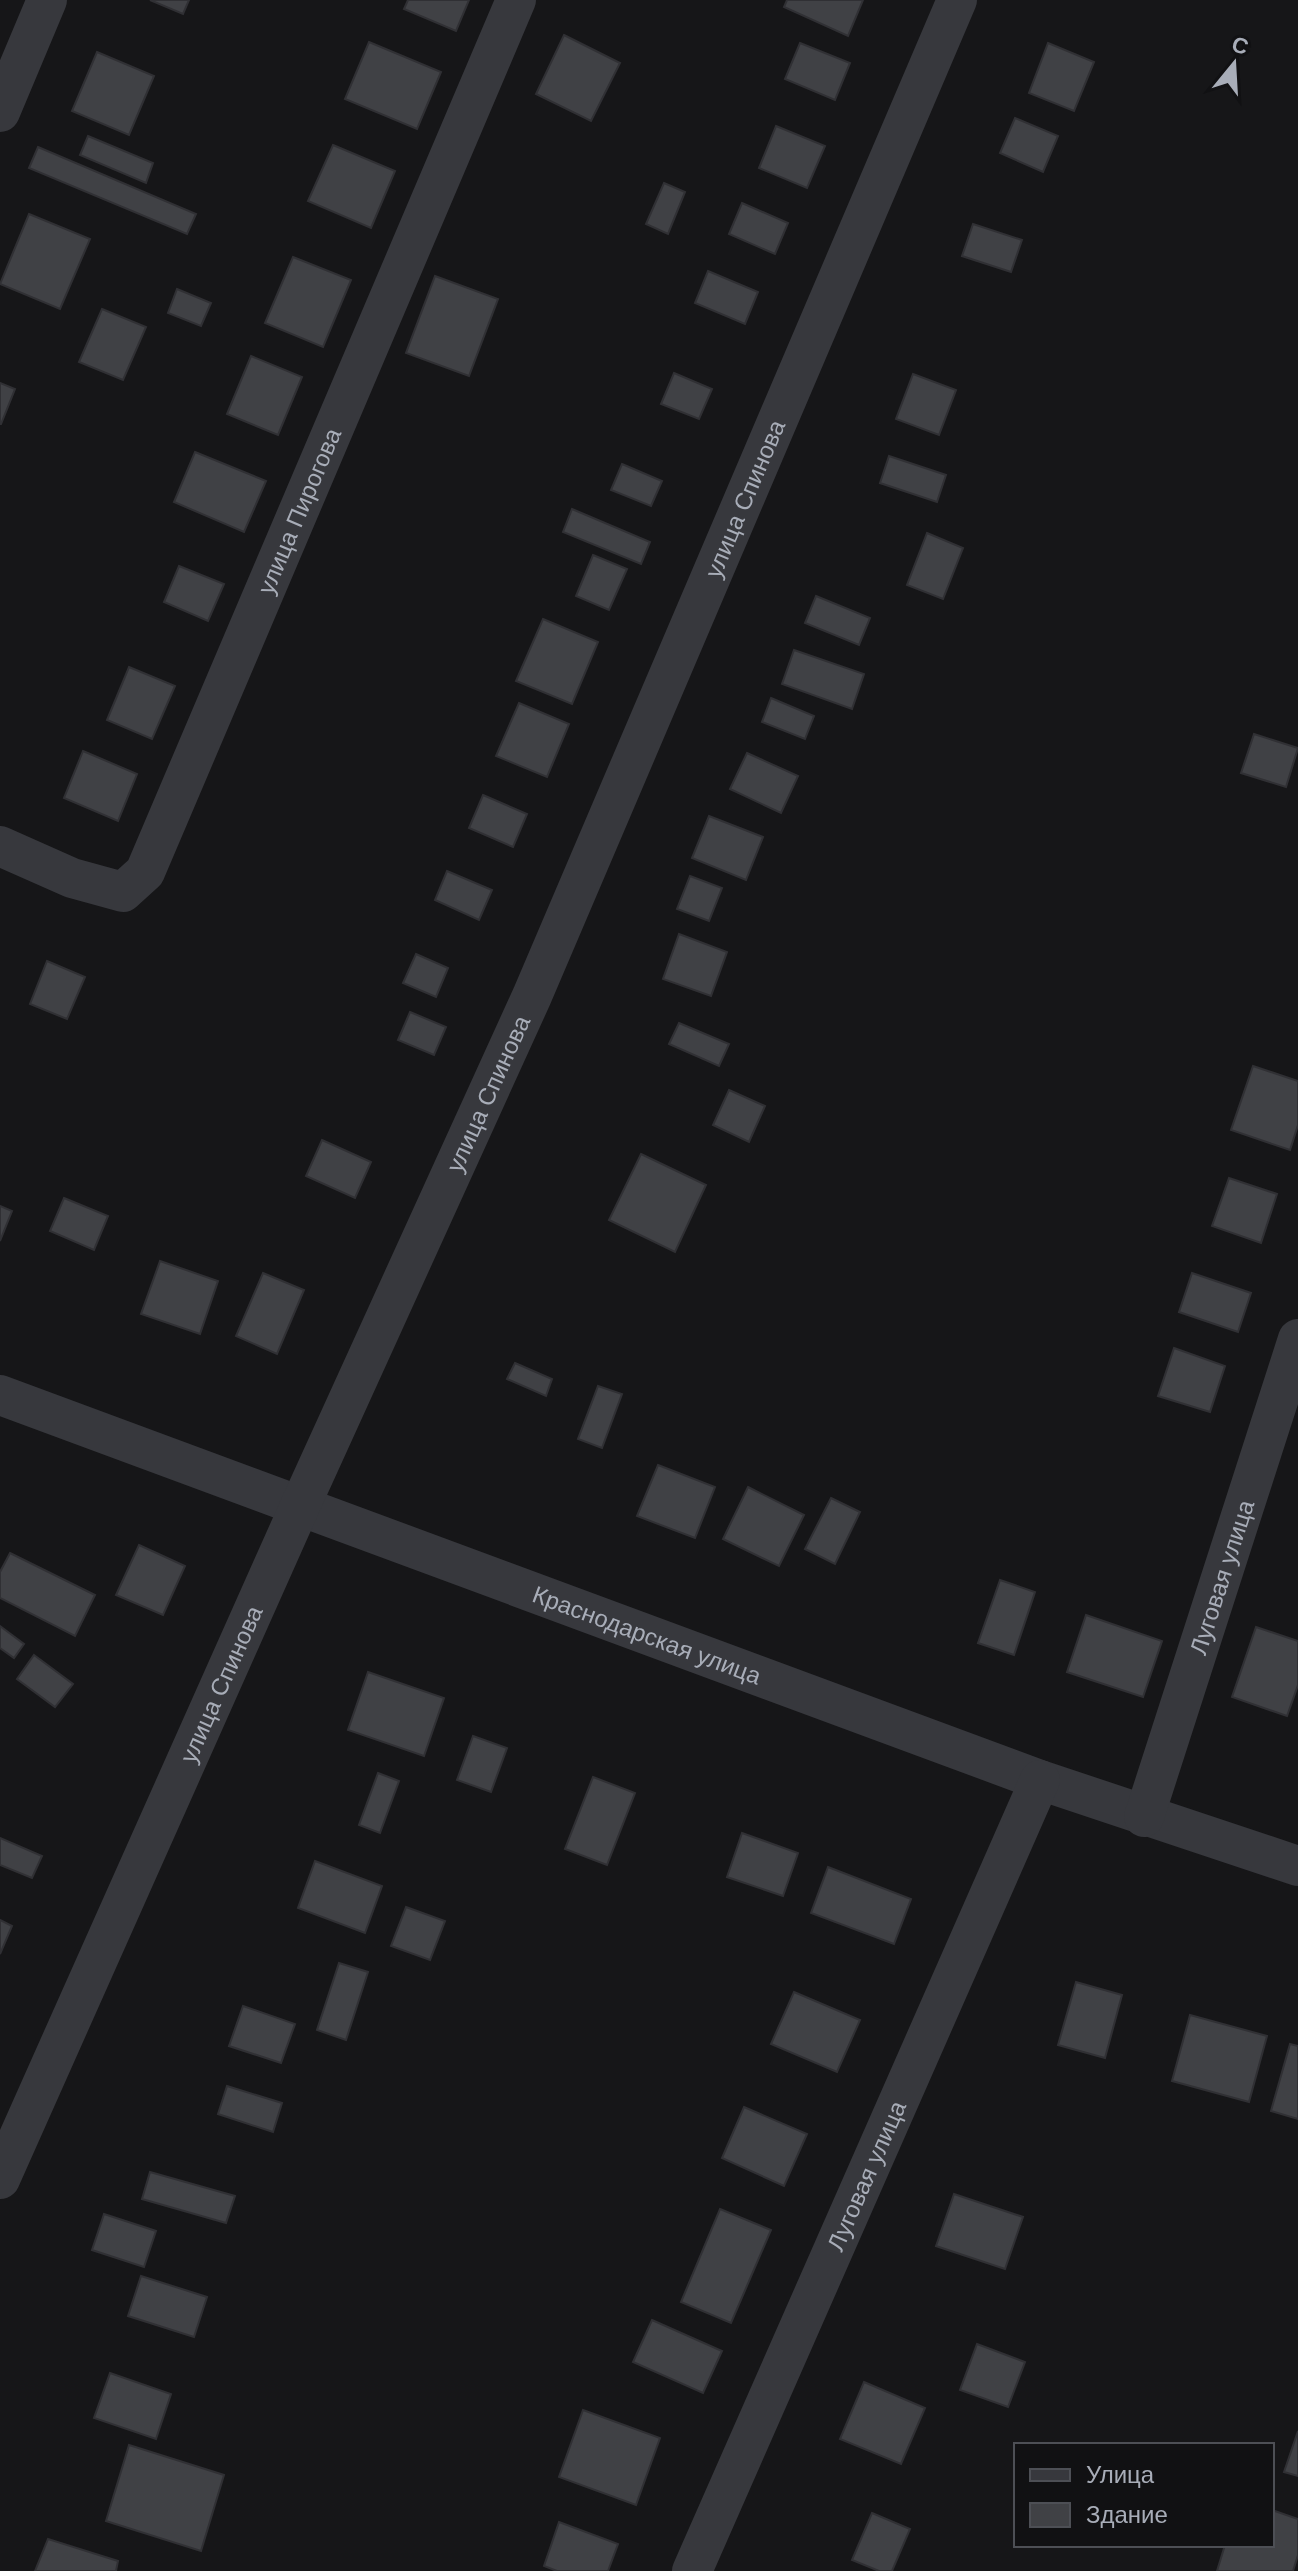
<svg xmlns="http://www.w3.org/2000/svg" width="1298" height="2571" font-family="Arial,sans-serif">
<rect width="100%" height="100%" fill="#161618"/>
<g fill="#404145" stroke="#303034" stroke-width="2">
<path d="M 150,0 L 189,0 L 183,14 Z"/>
<path d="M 408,0 L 469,0 L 456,31 L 404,9 Z"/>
<path d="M 787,0 L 863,0 L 848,36 L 784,7 Z"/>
<path d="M 564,35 L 620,63 L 591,121 L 536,94 Z"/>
<path d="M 369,42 L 441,72 L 417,129 L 345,99 Z"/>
<path d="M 800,43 L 850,63 L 835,100 L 785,79 Z"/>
<path d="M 1048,43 L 1094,62 L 1074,111 L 1029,93 Z"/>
<path d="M 97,52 L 154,76 L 129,135 L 72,111 Z"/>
<path d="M 1015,118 L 1058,136 L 1043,172 L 1000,153 Z"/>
<path d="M 776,126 L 825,146 L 807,188 L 759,168 Z"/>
<path d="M 88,136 L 153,163 L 146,183 L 80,155 Z"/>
<path d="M 333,145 L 395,171 L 371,228 L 308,201 Z"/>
<path d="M 38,147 L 196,214 L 187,234 L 29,168 Z"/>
<path d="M 664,183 L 685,192 L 668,234 L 646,224 Z"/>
<path d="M 742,203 L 788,223 L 775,254 L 729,234 Z"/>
<path d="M 29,214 L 90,239 L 60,309 L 0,284 Z"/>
<path d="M 973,224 L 1022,240 L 1011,272 L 962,256 Z"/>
<path d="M 293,257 L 351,280 L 323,347 L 265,323 Z"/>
<path d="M 708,271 L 758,292 L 745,324 L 695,303 Z"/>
<path d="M 435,276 L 498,299 L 469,376 L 406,353 Z"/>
<path d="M 177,289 L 211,303 L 201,326 L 168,313 Z"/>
<path d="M 102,309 L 146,327 L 123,380 L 79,362 Z"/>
<path d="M 251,356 L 302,377 L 278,435 L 227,414 Z"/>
<path d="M 674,373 L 712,389 L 699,419 L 661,404 Z"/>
<path d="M 913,374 L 956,390 L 939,435 L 896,419 Z"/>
<path d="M 0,383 L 15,389 L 1,424 L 0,424 Z"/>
<path d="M 195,452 L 266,481 L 244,532 L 174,502 Z"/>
<path d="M 889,456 L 946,475 L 937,502 L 880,483 Z"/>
<path d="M 622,464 L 662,481 L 651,506 L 611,490 Z"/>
<path d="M 572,509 L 650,542 L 641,564 L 563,532 Z"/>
<path d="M 927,533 L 963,548 L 943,599 L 907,585 Z"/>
<path d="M 593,555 L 627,569 L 609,610 L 576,596 Z"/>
<path d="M 179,566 L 224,584 L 208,621 L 164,602 Z"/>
<path d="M 816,596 L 870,618 L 859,645 L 805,623 Z"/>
<path d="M 543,619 L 598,642 L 572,704 L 516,681 Z"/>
<path d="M 794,650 L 864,674 L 852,709 L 782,684 Z"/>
<path d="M 129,667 L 175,686 L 152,739 L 107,720 Z"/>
<path d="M 771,698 L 814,716 L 805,739 L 762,722 Z"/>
<path d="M 519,703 L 569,724 L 547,777 L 496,756 Z"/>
<path d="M 1254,734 L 1298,748 L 1286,787 L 1241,773 Z"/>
<path d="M 83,751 L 137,774 L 118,821 L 64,798 Z"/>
<path d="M 747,753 L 798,776 L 781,813 L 730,789 Z"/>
<path d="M 483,795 L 527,814 L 513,847 L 469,828 Z"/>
<path d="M 709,816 L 763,837 L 746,880 L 692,858 Z"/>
<path d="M 447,871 L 492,890 L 479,920 L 435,900 Z"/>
<path d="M 690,876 L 722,888 L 709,921 L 677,909 Z"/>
<path d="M 679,934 L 727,952 L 711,996 L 663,979 Z"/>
<path d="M 416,954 L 448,968 L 436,997 L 403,983 Z"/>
<path d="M 47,961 L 85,977 L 67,1019 L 30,1004 Z"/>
<path d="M 410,1012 L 446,1027 L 434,1055 L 398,1040 Z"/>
<path d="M 679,1023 L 729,1044 L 719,1066 L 669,1044 Z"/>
<path d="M 1253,1066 L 1298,1081 L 1298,1125 L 1290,1150 L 1231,1130 Z"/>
<path d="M 729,1090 L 765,1106 L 749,1142 L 713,1125 Z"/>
<path d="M 322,1140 L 371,1162 L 355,1198 L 306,1176 Z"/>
<path d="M 641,1154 L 706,1185 L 675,1252 L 609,1220 Z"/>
<path d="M 1229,1178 L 1277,1194 L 1261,1243 L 1212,1226 Z"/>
<path d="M 64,1198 L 108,1216 L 94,1250 L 50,1231 Z"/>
<path d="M 0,1206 L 12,1211 L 0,1241 Z"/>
<path d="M 160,1261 L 218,1281 L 200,1334 L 141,1314 Z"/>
<path d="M 263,1273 L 304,1290 L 277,1354 L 236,1336 Z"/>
<path d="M 1192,1273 L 1251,1293 L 1238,1332 L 1179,1312 Z"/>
<path d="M 1174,1348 L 1225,1366 L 1210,1412 L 1158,1396 Z"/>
<path d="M 515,1363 L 552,1379 L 546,1396 L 507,1379 Z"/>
<path d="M 598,1386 L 622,1394 L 602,1448 L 578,1439 Z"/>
<path d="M 658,1465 L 715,1487 L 695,1538 L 637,1516 Z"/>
<path d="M 748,1487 L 804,1515 L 779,1566 L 723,1539 Z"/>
<path d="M 831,1498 L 860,1512 L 835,1564 L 805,1549 Z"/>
<path d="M 139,1545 L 185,1566 L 163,1615 L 116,1595 Z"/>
<path d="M 10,1553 L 95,1595 L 75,1636 L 0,1598 L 0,1572 Z"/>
<path d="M 1000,1580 L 1035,1592 L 1014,1655 L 978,1643 Z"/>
<path d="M 1086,1615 L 1162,1641 L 1143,1697 L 1067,1672 Z"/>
<path d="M 0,1626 L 24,1644 L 14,1658 L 0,1648 Z"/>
<path d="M 1256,1627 L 1298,1641 L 1298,1685 L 1287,1716 L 1232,1697 Z"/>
<path d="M 34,1655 L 73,1684 L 55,1707 L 17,1679 Z"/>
<path d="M 368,1672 L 444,1698 L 424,1756 L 348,1730 Z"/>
<path d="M 473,1736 L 507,1748 L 491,1792 L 457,1780 Z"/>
<path d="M 378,1773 L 399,1781 L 380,1833 L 359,1825 Z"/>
<path d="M 593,1777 L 635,1793 L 607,1865 L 565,1849 Z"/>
<path d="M 742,1833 L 798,1853 L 783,1896 L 727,1877 Z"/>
<path d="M 0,1838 L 42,1856 L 32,1878 L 0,1865 Z"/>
<path d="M 315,1861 L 382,1886 L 365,1933 L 298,1908 Z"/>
<path d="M 828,1867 L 911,1899 L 894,1944 L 811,1913 Z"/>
<path d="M 406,1907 L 445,1921 L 430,1960 L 391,1946 Z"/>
<path d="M 0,1920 L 12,1926 L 0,1954 Z"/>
<path d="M 339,1963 L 368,1972 L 346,2040 L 317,2030 Z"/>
<path d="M 1076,1982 L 1122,1995 L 1105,2058 L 1058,2045 Z"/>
<path d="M 794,1992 L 860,2020 L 837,2072 L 771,2044 Z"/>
<path d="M 243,2006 L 295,2024 L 281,2063 L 229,2046 Z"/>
<path d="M 1190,2015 L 1267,2036 L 1249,2102 L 1172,2081 Z"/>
<path d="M 1290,2044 L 1298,2046 L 1298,2119 L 1271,2111 Z"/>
<path d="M 227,2086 L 282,2103 L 273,2132 L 218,2114 Z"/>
<path d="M 744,2107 L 807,2134 L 784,2186 L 722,2158 Z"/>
<path d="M 150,2172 L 235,2196 L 226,2223 L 142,2199 Z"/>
<path d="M 954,2194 L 1023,2217 L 1005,2269 L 936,2246 Z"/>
<path d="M 720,2209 L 771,2230 L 731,2323 L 681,2302 Z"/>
<path d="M 104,2214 L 156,2231 L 144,2267 L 92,2250 Z"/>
<path d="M 141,2276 L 207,2297 L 194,2337 L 128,2316 Z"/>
<path d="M 652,2320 L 722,2351 L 703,2393 L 633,2362 Z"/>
<path d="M 977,2344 L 1025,2362 L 1008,2407 L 960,2390 Z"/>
<path d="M 110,2373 L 171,2394 L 156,2439 L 94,2418 Z"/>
<path d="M 864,2382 L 925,2408 L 901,2464 L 840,2439 Z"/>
<path d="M 583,2410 L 660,2438 L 636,2505 L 559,2477 Z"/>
<path d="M 1298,2431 L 1298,2476 L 1284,2472 Z"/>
<path d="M 129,2445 L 224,2475 L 201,2551 L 106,2521 Z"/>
<path d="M 1272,2510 L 1298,2519 L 1298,2555 L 1293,2571 L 1217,2571 L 1225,2545 L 1272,2545 Z"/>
<path d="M 872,2513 L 910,2529 L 892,2571 L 879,2571 L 852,2560 Z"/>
<path d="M 559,2522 L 618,2544 L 608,2571 L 557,2571 L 544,2566 Z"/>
<path d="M 48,2539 L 118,2561 L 116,2571 L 35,2571 Z"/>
</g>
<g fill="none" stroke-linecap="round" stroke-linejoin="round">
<g stroke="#37383d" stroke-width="40">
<path d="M 0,112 L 47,0"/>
<path id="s1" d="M 0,846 L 72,878 L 123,892 L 145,872 L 516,0"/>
<path id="s2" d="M 0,1395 L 1040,1780 L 1298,1866"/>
<path id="s3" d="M 1144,1817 L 1298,1339"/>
<path id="s4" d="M 0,2179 L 300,1506 L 532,996 L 957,0"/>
<path id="s5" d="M 692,2571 L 1040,1780"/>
</g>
</g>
<g text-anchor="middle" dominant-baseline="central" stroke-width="6" stroke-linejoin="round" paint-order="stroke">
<g font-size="24" fill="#a8adb8" stroke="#111113">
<text stroke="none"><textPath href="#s4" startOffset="1838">улица Спинова</textPath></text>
<text stroke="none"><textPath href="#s1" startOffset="554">улица Пирогова</textPath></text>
<text stroke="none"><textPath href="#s4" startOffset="1190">улица Спинова</textPath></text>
<text stroke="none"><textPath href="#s3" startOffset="252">Луговая улица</textPath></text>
<text stroke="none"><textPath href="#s2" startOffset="690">Краснодарская улица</textPath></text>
<text stroke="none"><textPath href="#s4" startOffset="542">улица Спинова</textPath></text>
<text stroke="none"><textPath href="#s5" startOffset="432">Луговая улица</textPath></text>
</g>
</g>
<rect x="1014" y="2443" width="260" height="104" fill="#111113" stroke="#4d4f55" stroke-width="2"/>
<rect x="1030" y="2469" width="40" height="12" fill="#37383d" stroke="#4d4f55" stroke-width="2"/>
<text x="1086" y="2483" font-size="24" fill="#a8adb8">Улица</text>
<rect x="1030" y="2503" width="40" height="24" fill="#404145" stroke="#4d4f55" stroke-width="2"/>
<text x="1086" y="2523" font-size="24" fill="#a8adb8">Здание</text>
<g transform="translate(1234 64) rotate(18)" stroke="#111113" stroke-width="6" paint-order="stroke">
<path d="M0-6L14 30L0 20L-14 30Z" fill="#a8adb8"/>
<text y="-12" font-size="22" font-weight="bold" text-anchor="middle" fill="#a8adb8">С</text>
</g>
</svg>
